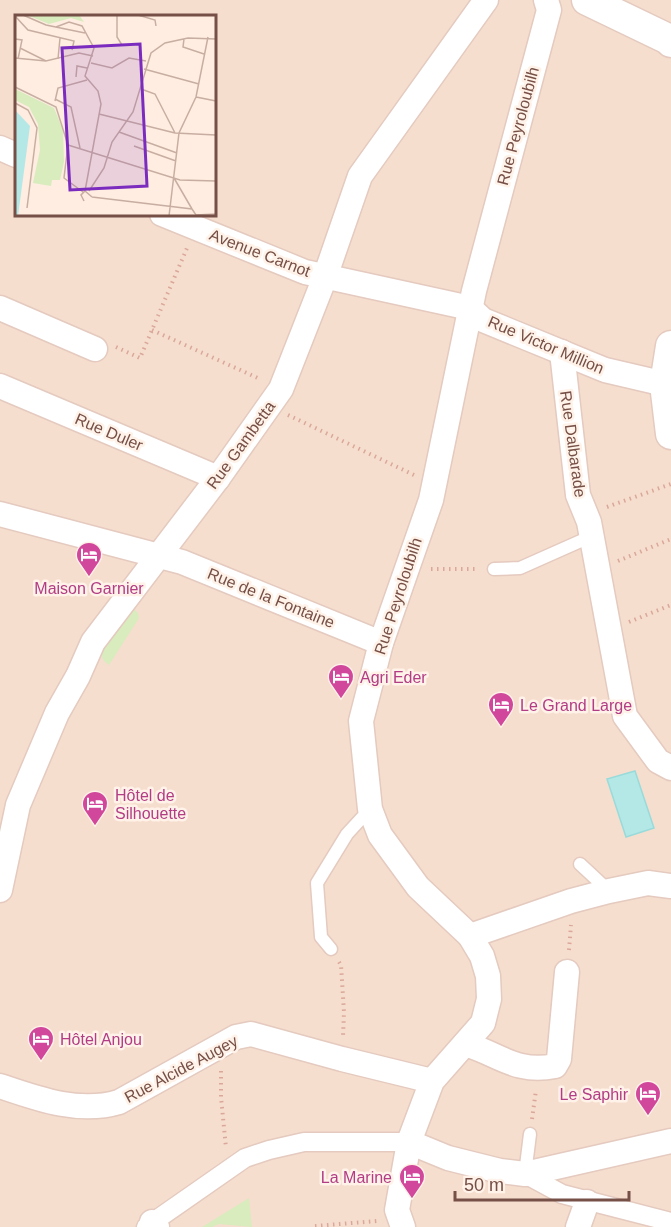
<svg xmlns="http://www.w3.org/2000/svg" width="671" height="1227" font-family="Arial,sans-serif">
<rect width="100%" height="100%" fill="#feede0"/>
<path fill="#f6dece" fill-rule="evenodd" d="M 0,0 L 671,0 L 671,1227 L 0,1227 ZM 16,16 L 214,16 L 214,214 L 16,214 Z"/>
<g fill="#d8ecbe">
<path d="M 130,606 L 138,613 L 139,618 L 109,665 L 104,661 L 100,653 Z"/>
<path d="M 249,1198 L 252,1227 L 219,1224 L 212,1227 L 202,1227 Z"/>
</g>
<path fill="#b4e8e7" stroke="#99dbda" stroke-width="1.5" d="M 635,771 L 654,828 L 626,837 L 607,779 Z"/>
<g fill="none" stroke-linecap="round" stroke-linejoin="round">
<defs>
<g id="service">
<path d="M 494,569 L 520,568 L 592,536"/>
<path d="M 580,864 L 609,891"/>
<path d="M 331,949 L 321,937 L 317,883 L 347,834 L 370,809"/>
<path d="M 525,1174 L 530,1134"/>
</g>
<g id="pedestrian">
<path d="M 525,1174 L 562,1194 L 671,1222"/>
<path d="M 146,1227 L 245,1158 L 269,1150 L 304,1142 L 409,1142"/>
</g>
<g id="minor">
<path d="M 0,148 L 16,155"/>
<path d="M 162,214 L 305,272 L 470,308 L 483,320 L 605,370 L 665,384"/>
<path d="M 0,308 L 95,349"/>
<path d="M 562,352 L 578,495 L 589,522 L 625,716 L 658,761 L 671,768"/>
<path d="M 0,386 L 218,478"/>
<path d="M 0,514 L 182,562 L 381,643"/>
<path d="M 0,890 L 18,805 L 57,713 L 78,676 L 93,642 L 218,478 L 281,389 L 325,277 L 360,176 L 486,0"/>
<path d="M 470,936 L 571,901 L 609,891 L 648,883 L 671,886"/>
<path d="M 465,1044 C 499,1054 516,1074 555,1066 L 559,1059 L 567,972"/>
<path d="M 0,1086 C 38,1099 79,1114 119,1102 L 236,1037 L 251,1034 L 342,1059 L 432,1081"/>
<path d="M 409,1142 L 448,1158 L 500,1171 L 525,1174 L 671,1141"/>
<path d="M 152,1222 L 157,1227"/>
<path d="M 403,1227 L 397,1210 L 409,1142 L 432,1081 L 483,1023 L 489,999 L 488,976 L 482,956 L 470,936 L 418,887 L 380,835 L 370,809 L 361,721 L 381,643 L 431,500 L 474,291 L 549,10 L 546,0"/>
<path d="M 578,1227 L 587,1202"/>
</g>
<g id="tertiary">
<path d="M 587,0 L 668,39 L 671,42"/>
<path d="M 671,346 L 665,384 L 671,434"/>
</g>
</defs>
<use href="#service" stroke="#e4cabf" stroke-width="15"/>
<use href="#pedestrian" stroke="#e4cabf" stroke-width="21"/>
<use href="#minor" stroke="#e4cabf" stroke-width="27"/>
<use href="#tertiary" stroke="#e4cabf" stroke-width="33"/>
<g stroke="#daa89a" stroke-width="4" stroke-dasharray="1.5 4.5" stroke-linecap="butt">
<path d="M 152,330 L 260,379"/>
<path d="M 116,347 L 140,358 L 187,248"/>
<path d="M 288,415 L 414,475"/>
<path d="M 607,507 L 671,484"/>
<path d="M 618,561 L 671,539"/>
<path d="M 431,569 L 478,569"/>
<path d="M 629,622 L 671,605"/>
<path d="M 569,950 L 571,925"/>
<path d="M 339,962 L 341,965 L 344,1012 L 343,1037"/>
<path d="M 221,1071 L 221,1097 L 226,1148"/>
<path d="M 532,1119 L 536,1090"/>
<path d="M 315,1226 L 377,1221"/>
</g>
<use href="#service" stroke="#fff" stroke-width="12"/>
<use href="#pedestrian" stroke="#fff" stroke-width="18"/>
<use href="#minor" stroke="#fff" stroke-width="24"/>
<use href="#tertiary" stroke="#fff" stroke-width="30"/>
</g>
<defs>
<symbol id="hotel-pin" viewBox="-11 -11 22 30"><path d="M0 17L-7.5 6A9.5 9.5 0 1 1 7.5 6Z" fill="#d1479c" stroke="#fff2e8"/><path d="M-6-4.5h1.5V1H6V5H4.5V3h-9V5H-6ZM-4 0a1.8 1.8 0 1 1 3.6 0ZM.5 0V-2.5h3Q6-2.5 6 0Z" fill="#fff"/></symbol>
</defs>
<g fill-rule="evenodd">
<use href="#hotel-pin" x="74" y="540" width="30" height="40"/>
<use href="#hotel-pin" x="326" y="662" width="30" height="40"/>
<use href="#hotel-pin" x="486" y="690" width="30" height="40"/>
<use href="#hotel-pin" x="80" y="789" width="30" height="40"/>
<use href="#hotel-pin" x="26" y="1024" width="30" height="40"/>
<use href="#hotel-pin" x="633" y="1079" width="30" height="40"/>
<use href="#hotel-pin" x="397" y="1162" width="30" height="40"/>
</g>
<g text-anchor="middle" dominant-baseline="central" stroke-width="5" stroke-linejoin="round" paint-order="stroke">
<g font-size="16" fill="#764f46" stroke="#fff2e8">
<text transform="translate(518 126) rotate(-75)">Rue Peyroloubilh</text>
<text transform="translate(260 253) rotate(21)">Avenue Carnot</text>
<text transform="translate(546 345) rotate(23)">Rue Victor Million</text>
<text transform="translate(109 432) rotate(23)">Rue Duler</text>
<text transform="translate(573 444) rotate(82)">Rue Dalbarade</text>
<text transform="translate(241 445) rotate(-54)">Rue Gambetta</text>
<text transform="translate(398 596) rotate(-72)">Rue Peyroloubilh</text>
<text transform="translate(271 598) rotate(22)">Rue de la Fontaine</text>
<text transform="translate(181 1069) rotate(-28)">Rue Alcide Augey</text>
</g>
<g font-size="16" fill="#b23c85" stroke="#fff2e8" text-anchor="start">
<text x="89" y="588" text-anchor="middle">Maison Garnier</text>
<text x="360" y="677">Agri Eder</text>
<text x="520" y="705">Le Grand Large</text>
<text x="115" y="795">Hôtel de<tspan x="115" dy="18">Silhouette</tspan></text>
<text x="60" y="1039">Hôtel Anjou</text>
<text x="628" y="1094" text-anchor="end">Le Saphir</text>
<text x="392" y="1177" text-anchor="end">La Marine</text>
</g>
</g>
<g transform="translate(15 15)">
<rect width="201" height="201" fill="#feede0"/>
<path d="M 12,0 L 64,0 L 69,7 L 56,3 L 34,9 ZM 0,74 L 39,93 L 48,115 L 49,147 L 45,165 L 37,165 L 36,171 L 18,168 L 25,135 L 23,109 L 14,92 L 0,85 Z" fill="#d8ecbe"/>
<path d="M 0,95 L 15,111 L 3,201 L 0,201 Z" fill="#b4e8e7"/>
<path fill="none" stroke="#c8aea2" stroke-width="1.5" d="M 8,0 L 31,10 L 70,18M 102,0 L 102,22 L 107,30M 123,0 L 140,5 L 141,11M 0,1 L 13,15 L 59,26 L 57,35M 41,12 L 54,7 L 67,11 L 79,33 L 70,61 L 83,76 L 86,89 L 70,176M 0,24 L 7,25 L 3,44M 169,24 L 168,32 L 189,39M 5,33 L 31,46 L 64,38 L 78,41M 0,43 L 31,46M 43,44 L 45,23M 76,48 L 97,53 L 114,43 L 131,46M 129,54 L 184,69M 61,62 L 62,51 L 72,53M 0,72 L 41,92 L 53,130 L 49,163 L 68,177M 126,74 L 140,79 L 160,118M 181,82 L 201,86M 40,84 L 56,92 L 65,133M 40,86 L 43,73 L 72,65M 0,88 L 13,95 L 22,113 L 12,193M 84,99 L 160,118 L 201,120M 104,117 L 162,138M 53,130 L 165,165 L 201,166M 119,131 L 161,146M 159,163 L 177,194M 74,176 L 89,153 L 97,127 L 118,97 L 136,38 L 150,28 L 173,23 L 201,24M 77,182 L 177,194 L 181,200 L 201,199M 69,186 L 66,180 L 70,176 L 77,182M 154,201 L 164,118 L 181,82 L 193,22"/>
<path fill="#7b2cbf" fill-opacity="0.15" stroke="#7b2cbf" stroke-width="3" d="M 125,29 L 132,171 L 55,175 L 47,33 Z"/>
<rect width="201" height="201" fill="none" stroke="#764f46" stroke-width="3"/>
</g>
<path d="M455 1191v9h174v-9" fill="none" stroke="#764f46" stroke-width="3"/>
<text x="464" y="1191" font-size="18" fill="#764f46" stroke="#fff2e8" stroke-width="4.5" paint-order="stroke">50 m</text>
</svg>
